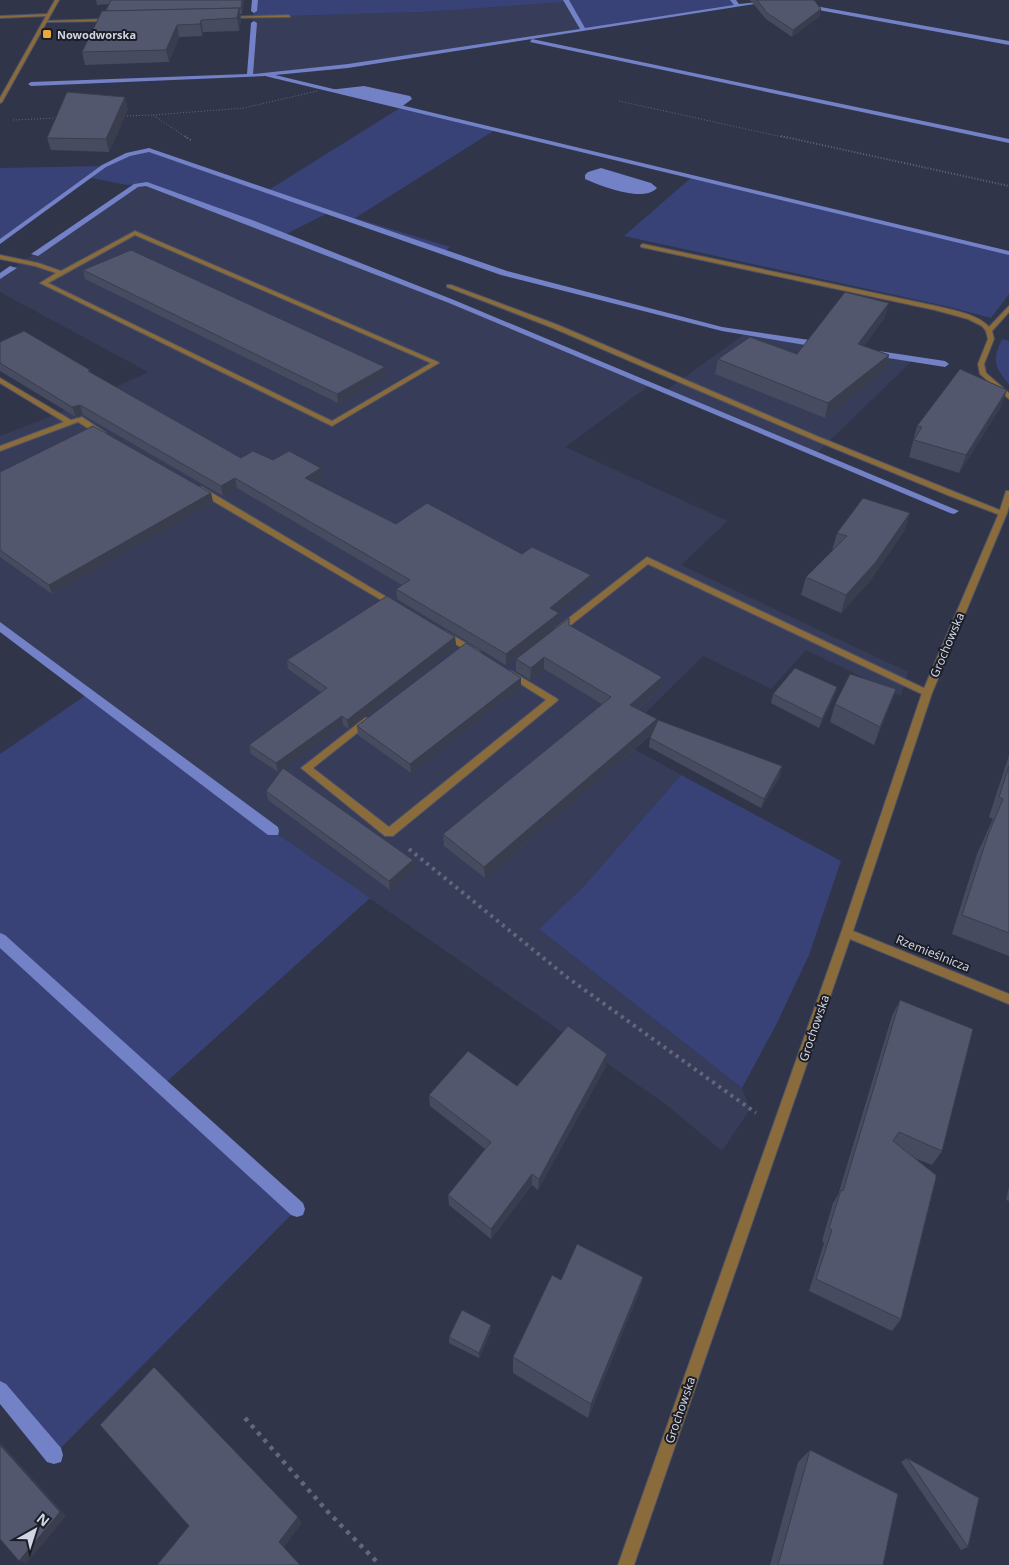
<svg xmlns="http://www.w3.org/2000/svg" width="1009" height="1565" font-family="'Noto Sans',sans-serif">
<rect width="100%" height="100%" fill="#30354a"/>
<g fill="#373d58">
<path d="M 567,2 L 583,30 L 348,66 L 250,76 L 253,17 L 423,12 Z"/>
<path d="M 147,184 L 250,221 L 396,279 L 650,385 L 565,447 L 728,521 L 681,565 L 908,672 L 901,696 L 806,650 L 771,689 L 703,656 L 618,740 L 681,775 L 585,885 L 539,929 L 742,1088 L 750,1109 L 722,1151 L 664,1103 L 273,831 L 0,626 L 0,436 L 57,414 L 148,372 L 0,292 L 0,277 L 136,185 Z"/>
<path d="M 746,333 L 914,359 L 816,454 L 665,391 Z"/>
</g>
<g fill="#384277">
<path d="M 255,0 L 733,0 L 738,6 L 583,30 L 567,2 L 423,12 L 253,17 Z"/>
<path d="M 400,108 L 495,130 L 355,218 L 450,247 L 444,252 L 330,212 L 284,235 L 147,184 L 127,185 L 87,177 L 0,242 L 0,168 L 104,166 L 128,154 L 149,150 L 267,191 Z"/>
<path d="M 692,177 L 1009,253 L 1009,294 L 991,318 L 950,307 L 624,236 Z"/>
<path d="M 1002,339 L 1009,341 L 1009,384 C 994,367 992,360 1002,339 Z"/>
<path d="M 89,693 L 273,831 L 370,898 L 162,1086 L 297,1209 L 54,1455 L 0,1390 L 0,754 Z"/>
<path d="M 681,775 L 841,861 L 809,955 L 777,1023 L 742,1088 L 539,929 L 585,885 Z"/>
</g>
<g fill="#7381c6">
<path d="M 364,86 L 410,96 L 412,99 L 400,108 L 329,90 Z"/>
<path d="M 601,168 L 651,183 L 657,188 C 643,203 601,186 585,179 L 585,175 L 588,172 Z"/>
</g>
<g fill="none" stroke-linecap="round" stroke-linejoin="round">
<g fill="#7381c6" fill-rule="evenodd">
<path d="M 252,0 L 258,0 L 257,11 L 254,13 L 251,11 Z"/>
<path d="M 563,0 L 569,0 L 585,28 L 734,5 L 730,0 L 736,0 L 739,4 L 780,0 L 348,68 L 275,75 L 1009,251 L 1009,255 L 265,76 L 31,86 L 28,84 L 31,82 L 247,74 L 251,23 L 254,21 L 257,23 L 253,74 L 348,64 L 580,29 Z"/>
<path d="M 804,4 L 1009,41 L 1009,45 L 802,7 Z"/>
<path d="M 532,39 L 1009,139 L 1009,143 L 530,42 Z"/>
<path d="M 149,148 L 507,271 L 722,327 L 823,342 L 827,345 L 823,348 L 722,331 L 501,275 L 149,152 L 130,156 L 106,167 L 0,244 L 0,239 L 102,165 L 126,153 Z"/>
<path d="M 147,182 L 252,220 L 454,300 L 959,511 L 954,514 L 950,513 L 449,303 L 146,186 L 138,187 L 38,256 L 31,254 L 134,184 Z"/>
<path d="M 10,266 L 17,268 L 0,279 L 0,273 Z"/>
<path d="M 872,350 L 945,361 L 949,364 L 945,367 L 869,355 L 869,351 Z"/>
<path d="M 0,622 L 278,827 L 279,831 L 278,835 L 268,835 L 0,632 Z"/>
<path d="M 0,933 L 5,935 L 303,1203 L 305,1209 L 303,1215 L 297,1217 L 291,1215 L 0,948 Z"/>
<path d="M 0,1381 L 6,1384 L 61,1448 L 63,1455 L 61,1462 L 54,1464 L 47,1462 L 0,1404 Z"/>
</g>
<defs>
<g id="service">
<path d="M 49,14 L 48,16 L 0,18 L 0,16 Z"/>
<path d="M 289,15 L 290,17 L 228,18 L 226,17 Z"/>
<path d="M 111,19 L 112,21 L 45,22 L 43,21 Z"/>
<path d="M 135,231 L 438,362 L 439,363 L 332,426 L 40,283 L 56,273 L 35,266 L 0,259 L 0,255 L 38,263 L 61,271 ZM 135,235 L 431,363 L 332,421 L 48,283 Z"/>
<path d="M 643,244 L 936,306 C 952,310 978,314 989,327 L 1009,306 L 1009,312 L 992,331 L 994,339 L 984,364 L 986,373 L 1009,393 L 1009,399 L 980,374 L 978,364 L 988,339 L 986,331 L 982,326 L 968,319 L 935,310 L 641,247 L 641,245 Z"/>
<path d="M 447,285 L 451,285 L 558,325 L 819,437 L 1007,513 L 1003,515 L 1000,515 L 950,496 L 814,440 L 553,328 L 447,287 Z"/>
<path d="M 0,378 L 71,420 L 82,417 L 106,433 L 105,435 L 99,435 L 78,422 L 0,451 L 0,446 L 64,422 L 0,383 Z"/>
<path d="M 196,487 L 202,487 L 400,605 L 399,607 L 393,607 L 196,491 Z"/>
<path d="M 647,557 L 930,691 L 932,693 L 930,695 L 924,695 L 648,564 L 562,632 L 556,632 L 555,630 L 556,628 Z"/>
<path d="M 445,631 L 478,650 L 480,652 L 478,654 L 472,654 L 442,636 L 441,634 L 442,632 Z"/>
<path d="M 511,671 L 556,698 L 558,700 L 556,702 L 393,836 L 385,836 L 301,768 L 365,718 L 371,718 L 373,720 L 371,722 L 313,768 L 389,827 L 546,700 L 508,676 L 506,674 L 508,672 Z"/>
</g>
<path id="minor" d="M 1006,491 L 1009,491 L 1009,506 L 1007,513 L 932,693 L 853,931 L 1009,994 L 1009,1004 L 850,939 L 634,1565 L 618,1565 L 841,933 L 922,693 L 999,513 Z"/>
<path id="tertiary" d="M 55,0 L 59,0 L 2,102 L 0,103 L 0,98 Z"/>
</defs>
<use href="#service" stroke="#4d5266" stroke-width="2"/>
<use href="#minor" stroke="#4d5266" stroke-width="2"/>
<use href="#tertiary" stroke="#4d5266" stroke-width="2"/>
<g stroke="#63677a" stroke-width="1" stroke-dasharray="1 2" stroke-linecap="butt">
<path d="M 619,101 L 787,138"/>
<path d="M 153,115 L 244,108 L 317,91"/>
<path d="M 121,116 L 153,115 L 187,138"/>
<path d="M 13,120 L 59,118"/>
</g>
<g stroke="#63677a" stroke-width="2" stroke-dasharray="1 2" stroke-linecap="butt">
<path d="M 185,136 L 192,141"/>
<path d="M 781,136 L 1009,186"/>
</g>
<path stroke="#63677a" stroke-width="4" stroke-dasharray="3 4.5" stroke-linecap="butt" d="M 409,849 L 568,978 L 756,1113"/>
<path stroke="#63677a" stroke-width="4.5" stroke-dasharray="4 5.5" stroke-linecap="butt" d="M 245,1418 L 328,1512 L 380,1565"/>
<use href="#service" fill="#896b3c" fill-rule="evenodd"/>
<use href="#minor" fill="#896b3c" fill-rule="evenodd"/>
<use href="#tertiary" fill="#896b3c" fill-rule="evenodd"/>
</g>
<g fill="#474b5f">
<path d="M 96,0 L 244,0 L 242,14 L 240,14 L 241,20 L 239,31 L 203,32 L 202,36 L 179,37 L 169,62 L 85,65 L 82,52 L 109,4 L 97,5 Z"/>
<path d="M 750,0 L 814,0 L 820,16 L 792,37 L 766,19 Z"/>
<path d="M 128,109 L 109,152 L 51,150 L 47,138 Z"/>
<path d="M 83,270 L 386,376 L 338,403 L 85,279 Z"/>
<path d="M 885,317 L 864,346 L 889,355 L 885,370 L 825,418 L 715,374 L 718,359 L 797,354 Z"/>
<path d="M 0,342 L 90,370 L 91,373 L 241,458 L 273,460 L 323,479 L 315,483 L 396,524 L 522,554 L 591,575 L 590,586 L 557,612 L 559,624 L 506,665 L 397,599 L 396,589 L 402,585 L 237,488 L 223,496 L 83,415 L 76,417 L 0,371 Z"/>
<path d="M 1007,390 L 1000,408 L 959,473 L 909,457 L 917,426 Z"/>
<path d="M 0,472 L 211,493 L 213,502 L 52,594 L 0,557 Z"/>
<path d="M 910,513 L 904,531 L 870,581 L 841,613 L 801,595 L 806,577 L 832,551 L 837,533 Z"/>
<path d="M 569,625 L 660,689 L 638,709 L 657,719 L 656,724 L 780,776 L 761,808 L 649,747 L 650,738 L 652,734 L 485,878 L 444,846 L 443,834 L 602,704 L 544,669 L 530,680 L 516,671 L 516,659 Z"/>
<path d="M 455,637 L 456,646 L 349,729 L 343,725 L 283,768 L 414,869 L 390,890 L 268,800 L 266,791 L 282,769 L 278,772 L 251,754 L 249,745 L 322,693 L 288,669 L 287,660 Z"/>
<path d="M 521,687 L 411,773 L 358,735 L 357,726 Z"/>
<path d="M 837,687 L 834,696 L 819,728 L 771,703 L 773,694 Z"/>
<path d="M 896,689 L 889,707 L 874,745 L 830,722 L 835,704 Z"/>
<path d="M 1009,755 L 1009,956 L 952,934 L 977,854 L 993,819 L 989,817 Z"/>
<path d="M 900,1000 L 942,1151 L 932,1165 L 912,1157 L 901,1319 L 892,1331 L 809,1291 L 824,1243 L 822,1241 L 833,1203 L 838,1195 L 892,1016 Z"/>
<path d="M 606,1066 L 538,1190 L 532,1185 L 491,1239 L 449,1205 L 448,1195 L 485,1149 L 430,1106 L 429,1095 L 517,1086 Z"/>
<path d="M 1009,1187 L 1009,1201 L 1006,1200 Z"/>
<path d="M 643,1277 L 638,1295 L 588,1418 L 513,1373 L 513,1357 L 561,1280 Z"/>
<path d="M 491,1331 L 479,1358 L 449,1343 L 449,1337 Z"/>
<path d="M 810,1450 L 883,1565 L 770,1565 L 798,1462 Z"/>
<path d="M 907,1458 L 968,1547 L 961,1550 L 901,1462 Z"/>
</g>
<g fill="#393d4d">
<path d="M 242,0 L 244,0 L 242,14 L 241,8 Z"/>
<path d="M 239,8 L 241,20 L 239,31 L 237,18 Z"/>
<path d="M 821,9 L 820,16 L 792,37 L 793,30 Z"/>
<path d="M 201,20 L 203,32 L 202,36 L 200,24 Z"/>
<path d="M 177,25 L 179,37 L 169,62 L 166,50 Z"/>
<path d="M 125,97 L 128,109 L 109,152 L 106,139 Z"/>
<path d="M 889,303 L 885,317 L 855,359 L 858,344 Z"/>
<path d="M 889,355 L 885,370 L 825,418 L 828,403 Z"/>
<path d="M 385,367 L 386,376 L 338,403 L 337,394 Z"/>
<path d="M 1007,390 L 1000,408 L 959,473 L 966,455 Z"/>
<path d="M 80,405 L 83,415 L 76,417 L 72,407 Z"/>
<path d="M 321,468 L 323,479 L 307,488 L 305,478 Z"/>
<path d="M 235,478 L 237,488 L 223,496 L 221,486 Z"/>
<path d="M 211,493 L 213,502 L 52,594 L 49,585 Z"/>
<path d="M 910,513 L 904,531 L 870,581 L 841,613 L 846,595 Z"/>
<path d="M 591,575 L 590,586 L 549,619 L 550,608 Z"/>
<path d="M 559,613 L 559,624 L 506,665 L 506,654 Z"/>
<path d="M 455,637 L 456,646 L 349,729 L 347,720 Z"/>
<path d="M 544,657 L 544,669 L 530,680 L 531,668 Z"/>
<path d="M 662,677 L 660,689 L 628,717 L 630,705 Z"/>
<path d="M 521,678 L 521,687 L 411,773 L 410,764 Z"/>
<path d="M 837,687 L 834,696 L 819,728 L 822,719 Z"/>
<path d="M 896,689 L 889,707 L 874,745 L 880,727 Z"/>
<path d="M 342,716 L 343,725 L 278,772 L 276,763 Z"/>
<path d="M 657,719 L 655,731 L 485,878 L 484,867 Z"/>
<path d="M 782,766 L 780,776 L 761,808 L 764,799 Z"/>
<path d="M 413,860 L 414,869 L 390,890 L 389,881 Z"/>
<path d="M 607,1054 L 606,1066 L 538,1190 L 539,1179 Z"/>
<path d="M 532,1174 L 532,1185 L 491,1239 L 491,1229 Z"/>
<path d="M 643,1277 L 638,1295 L 588,1418 L 591,1404 Z"/>
<path d="M 491,1325 L 491,1331 L 479,1358 L 479,1353 Z"/>
<path d="M 0,1442 L 66,1516 L 26,1564 L 19,1561 Z"/>
<path d="M 298,1517 L 302,1523 L 284,1547 L 279,1542 Z"/>
</g>
<g fill="#52576e" stroke="#393d4d">
<path d="M 111,0 L 242,0 L 241,8 L 106,11 Z"/>
<path d="M 757,0 L 814,0 L 821,9 L 793,30 L 767,13 Z"/>
<path d="M 239,8 L 237,18 L 201,20 L 200,24 L 177,25 L 166,50 L 82,52 L 102,11 Z"/>
<path d="M 67,92 L 125,97 L 106,139 L 47,138 Z"/>
<path d="M 131,250 L 385,367 L 337,394 L 83,270 Z"/>
<path d="M 845,292 L 889,303 L 858,344 L 889,355 L 828,403 L 718,359 L 750,337 L 797,354 Z"/>
<path d="M 24,331 L 90,370 L 88,371 L 241,458 L 253,451 L 273,460 L 289,451 L 321,468 L 305,478 L 396,524 L 427,503 L 522,554 L 532,547 L 591,575 L 550,608 L 559,613 L 506,654 L 396,589 L 410,580 L 235,478 L 221,486 L 80,405 L 72,407 L 0,363 L 0,342 Z"/>
<path d="M 960,369 L 1007,390 L 966,455 L 914,440 L 922,427 L 917,426 Z"/>
<path d="M 93,426 L 211,493 L 49,585 L 0,550 L 0,472 Z"/>
<path d="M 863,498 L 910,513 L 875,563 L 846,595 L 806,577 L 847,536 L 837,533 Z"/>
<path d="M 387,596 L 455,637 L 347,720 L 342,716 L 276,763 L 249,745 L 327,688 L 287,660 Z"/>
<path d="M 569,618 L 569,625 L 662,677 L 630,705 L 657,719 L 484,867 L 443,834 L 611,697 L 544,657 L 531,668 L 516,659 Z"/>
<path d="M 466,643 L 521,678 L 410,764 L 357,726 Z"/>
<path d="M 795,668 L 837,687 L 822,719 L 773,694 Z"/>
<path d="M 850,674 L 896,689 L 880,727 L 835,704 Z"/>
<path d="M 658,720 L 782,766 L 764,799 L 650,738 Z"/>
<path d="M 1009,766 L 1009,933 L 962,915 L 988,835 L 1003,799 L 999,797 Z"/>
<path d="M 283,768 L 413,860 L 389,881 L 266,791 Z"/>
<path d="M 900,1000 L 973,1029 L 942,1151 L 899,1132 L 893,1141 L 936,1175 L 936,1178 L 901,1319 L 816,1279 L 832,1230 L 829,1228 L 841,1190 L 843,1191 Z"/>
<path d="M 568,1026 L 607,1054 L 539,1179 L 532,1174 L 491,1229 L 448,1195 L 491,1142 L 429,1095 L 468,1051 L 517,1086 Z"/>
<path d="M 577,1244 L 643,1277 L 591,1404 L 513,1357 L 552,1275 L 561,1280 Z"/>
<path d="M 462,1310 L 491,1325 L 479,1353 L 449,1337 Z"/>
<path d="M 154,1367 L 298,1517 L 279,1542 L 300,1565 L 157,1565 L 189,1526 L 100,1425 Z"/>
<path d="M 0,1445 L 60,1512 L 19,1561 L 0,1539 Z"/>
<path d="M 810,1450 L 898,1494 L 883,1565 L 778,1565 Z"/>
<path d="M 907,1458 L 979,1498 L 968,1547 Z"/>
</g>
<rect fill="#eaaa39" stroke="#1b1d27" stroke-width="2" x="42" y="29" width="10" height="10" rx="2.5"/>
<g text-anchor="middle" dominant-baseline="central" stroke-width="4" stroke-linejoin="round" paint-order="stroke">
<g font-size="11" font-weight="bold" fill="#d1d5e3" stroke="#1b1d27" text-anchor="start">
<text x="57" y="34">Nowodworska</text>
</g>
<g font-size="12" fill="#d1d5e3" stroke="#1b1d27">
<text transform="translate(947 645) rotate(-67)">Grochowska</text>
<text transform="translate(933 953) rotate(22)">Rzemieślnicza</text>
<text transform="translate(814 1028) rotate(-71)">Grochowska</text>
<text transform="translate(680 1410) rotate(-71)">Grochowska</text>
</g>
</g>
<g transform="translate(35 1530) rotate(39)" stroke="#1b1d27" stroke-width="4" paint-order="stroke">
<path d="M0-4L9 19L0 12L-9 19Z" fill="#d1d5e3"/>
<text y="-8" font-size="14" font-weight="bold" text-anchor="middle" fill="#d1d5e3">N</text>
</g>
</svg>
